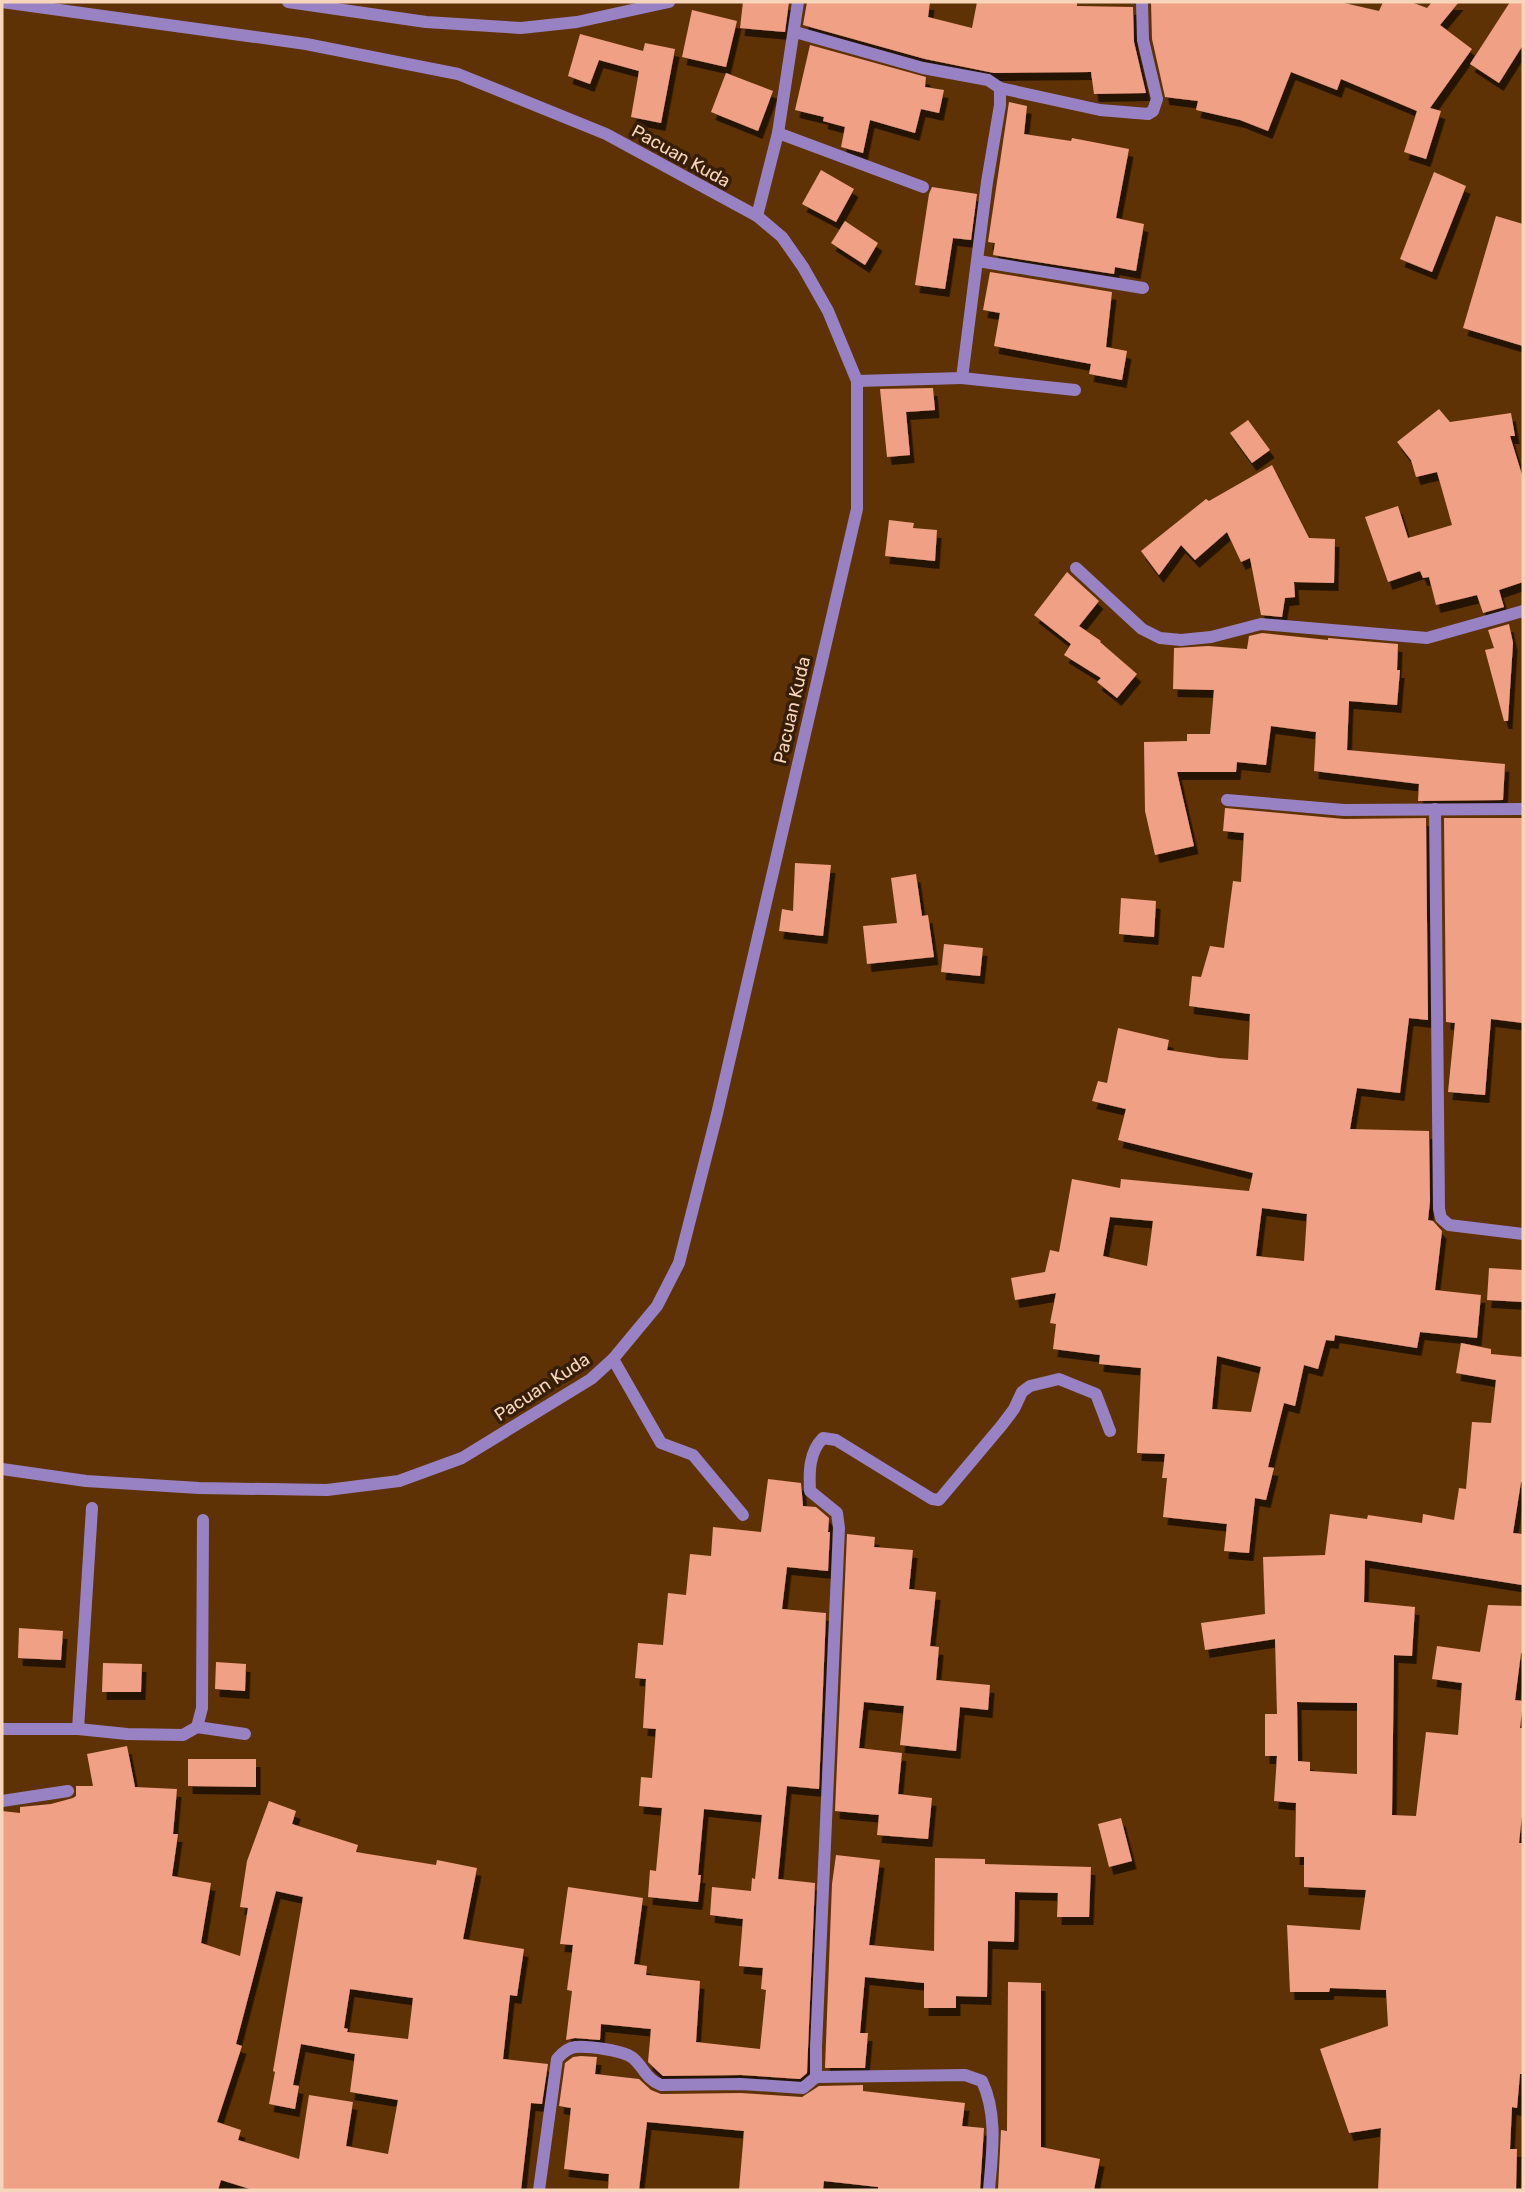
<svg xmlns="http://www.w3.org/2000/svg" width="1525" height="2192" font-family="Rubik,sans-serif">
<defs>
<filter id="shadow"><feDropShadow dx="4.5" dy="8" stdDeviation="0" flood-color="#0009"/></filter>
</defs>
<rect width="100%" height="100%" fill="#5e3204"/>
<g fill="#f0a085" fill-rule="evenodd" filter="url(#shadow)">
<path d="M 743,2 L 789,2 L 785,32 L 740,28 Z"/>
<path d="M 807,2 L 930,2 L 928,17 L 972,28 L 977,2 L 1077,2 L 1077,6 L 1133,7 L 1134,42 L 1146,93 L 1094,94 L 1091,72 L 994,73 L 925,59 L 803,25 Z"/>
<path d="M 1151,2 L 1340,2 L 1379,11 L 1383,2 L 1411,2 L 1427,8 L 1432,2 L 1459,2 L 1440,25 L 1472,49 L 1430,108 L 1441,111 L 1426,159 L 1404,152 L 1417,111 L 1341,79 L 1337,90 L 1291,72 L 1268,131 L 1240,120 L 1196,110 L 1198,101 L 1165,97 L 1152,39 Z"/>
<path d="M 1510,2 L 1523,2 L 1523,45 L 1499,83 L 1470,64 Z"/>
<path d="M 692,10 L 737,21 L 726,67 L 682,57 Z"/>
<path d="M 580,34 L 643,51 L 645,43 L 675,49 L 661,123 L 631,117 L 639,71 L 599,60 L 590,84 L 568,76 Z"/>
<path d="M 810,45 L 926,77 L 925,87 L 944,90 L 939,113 L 921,109 L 915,133 L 870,120 L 863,153 L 841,147 L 845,127 L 823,121 L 824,117 L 795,110 Z"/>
<path d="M 726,73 L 773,91 L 758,131 L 711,112 Z"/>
<path d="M 1009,102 L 1027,106 L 1024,134 L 1071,141 L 1072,138 L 1129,149 L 1116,218 L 1144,224 L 1136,271 L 1115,267 L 1114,274 L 993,255 L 995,243 L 988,242 Z"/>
<path d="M 821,170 L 854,189 L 836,222 L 802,204 Z"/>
<path d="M 1434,172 L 1466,186 L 1432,272 L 1400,259 Z"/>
<path d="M 932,187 L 977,194 L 971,240 L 953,238 L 945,289 L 915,285 L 929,194 Z"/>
<path d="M 1496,216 L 1523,224 L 1523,346 L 1463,328 Z"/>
<path d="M 845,221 L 878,243 L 865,265 L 831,243 Z"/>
<path d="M 990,272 L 1112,292 L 1106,347 L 1127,351 L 1122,380 L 1089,374 L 1091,364 L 994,346 L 1000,313 L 983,310 Z"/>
<path d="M 933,388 L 935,410 L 906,412 L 910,455 L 887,457 L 880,389 Z"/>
<path d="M 1439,409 L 1450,422 L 1511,413 L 1515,436 L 1510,436 L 1523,478 L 1523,582 L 1499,590 L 1504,607 L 1483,613 L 1477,595 L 1436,605 L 1429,577 L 1423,578 L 1420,571 L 1388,582 L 1365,517 L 1398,506 L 1408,538 L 1452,525 L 1437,472 L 1416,477 L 1411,460 L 1397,442 Z"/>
<path d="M 1248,420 L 1270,450 L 1252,463 L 1230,433 Z"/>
<path d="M 1272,465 L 1309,538 L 1335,539 L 1334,583 L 1294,582 L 1295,597 L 1285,598 L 1282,617 L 1261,615 L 1250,558 L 1241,562 L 1227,532 L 1195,560 L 1181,545 L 1159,575 L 1141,551 L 1206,499 L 1209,501 Z"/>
<path d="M 889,520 L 914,523 L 913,528 L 937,530 L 935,561 L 885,556 Z"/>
<path d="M 1067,572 L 1099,601 L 1079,626 L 1101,641 L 1100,642 L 1137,674 L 1117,698 L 1097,682 L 1101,678 L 1064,655 L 1071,644 L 1034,615 Z"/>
<path d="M 1509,624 L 1513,643 L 1508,721 L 1504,721 L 1485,650 L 1494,648 L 1488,630 Z"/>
<path d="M 1262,633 L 1328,640 L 1328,638 L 1398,644 L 1397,670 L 1400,670 L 1397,705 L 1349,701 L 1347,750 L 1505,764 L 1503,800 L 1418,801 L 1419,784 L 1314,771 L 1316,732 L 1271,726 L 1266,765 L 1237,762 L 1236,772 L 1177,772 L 1194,846 L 1155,855 L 1145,811 L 1144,742 L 1187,741 L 1187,734 L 1210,734 L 1214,690 L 1173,689 L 1174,648 L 1208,646 L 1247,649 L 1249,636 Z"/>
<path d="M 1225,808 L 1344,819 L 1426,818 L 1428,1020 L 1409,1018 L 1400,1093 L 1357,1088 L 1350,1129 L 1429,1131 L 1430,1201 L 1428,1220 L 1433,1221 L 1442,1231 L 1435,1290 L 1481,1295 L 1477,1338 L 1420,1332 L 1417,1348 L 1335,1335 L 1334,1341 L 1326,1340 L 1318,1369 L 1304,1365 L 1295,1406 L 1284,1403 L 1268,1467 L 1274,1468 L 1266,1500 L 1255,1498 L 1249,1553 L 1224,1551 L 1227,1524 L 1163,1517 L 1167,1478 L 1162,1478 L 1165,1454 L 1137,1453 L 1141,1368 L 1099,1364 L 1100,1355 L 1053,1349 L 1056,1324 L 1050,1323 L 1056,1293 L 1015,1300 L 1011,1278 L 1045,1272 L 1050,1250 L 1059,1252 L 1072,1179 L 1120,1188 L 1121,1179 L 1249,1191 L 1253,1173 L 1118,1140 L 1126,1109 L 1092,1101 L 1098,1081 L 1107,1083 L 1118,1028 L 1169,1040 L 1167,1050 L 1219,1058 L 1248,1060 L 1250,1014 L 1189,1006 L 1192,976 L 1201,977 L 1210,946 L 1224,948 L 1233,881 L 1241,882 L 1244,833 L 1223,831 ZM 1262,1208 L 1307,1214 L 1304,1261 L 1256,1256 ZM 1110,1217 L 1153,1221 L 1147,1266 L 1103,1256 ZM 1217,1356 L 1261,1367 L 1251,1412 L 1212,1409 Z"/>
<path d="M 1444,818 L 1523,818 L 1523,1023 L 1491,1019 L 1485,1095 L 1448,1092 L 1455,1023 L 1446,1022 Z"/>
<path d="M 795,863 L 831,865 L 823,936 L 779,931 L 782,909 L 793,911 Z"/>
<path d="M 916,874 L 922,916 L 928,915 L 934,957 L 867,964 L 863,926 L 897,923 L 891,878 Z"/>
<path d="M 1121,898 L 1156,901 L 1154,937 L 1119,934 Z"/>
<path d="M 944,944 L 983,948 L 980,976 L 941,972 Z"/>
<path d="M 1489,1268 L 1523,1270 L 1523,1302 L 1487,1300 Z"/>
<path d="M 1461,1343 L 1491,1349 L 1491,1354 L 1523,1357 L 1523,1483 L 1521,1482 L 1513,1533 L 1523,1534 L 1522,1585 L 1365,1560 L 1364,1602 L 1415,1607 L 1412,1656 L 1394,1655 L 1392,1815 L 1416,1816 L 1426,1732 L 1458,1735 L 1462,1683 L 1432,1679 L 1437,1646 L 1480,1652 L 1488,1605 L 1523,1606 L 1523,1653 L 1521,1653 L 1515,1700 L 1523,1701 L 1520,1728 L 1523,1728 L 1523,1805 L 1519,1843 L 1523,1843 L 1523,2074 L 1520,2074 L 1517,2108 L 1512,2107 L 1510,2149 L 1517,2149 L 1516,2190 L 1378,2190 L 1381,2128 L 1349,2133 L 1320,2049 L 1388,2026 L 1386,1990 L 1330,1988 L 1329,1992 L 1290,1992 L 1287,1925 L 1360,1930 L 1366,1890 L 1304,1887 L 1304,1857 L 1295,1857 L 1296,1803 L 1274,1801 L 1277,1756 L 1265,1756 L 1265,1714 L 1277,1714 L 1275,1639 L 1205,1650 L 1201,1623 L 1265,1614 L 1263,1557 L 1325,1555 L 1330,1514 L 1367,1519 L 1368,1515 L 1422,1523 L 1423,1514 L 1454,1520 L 1459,1488 L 1466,1489 L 1472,1422 L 1491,1423 L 1496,1380 L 1456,1373 ZM 1297,1702 L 1357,1703 L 1357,1774 L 1310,1771 L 1310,1762 L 1298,1761 Z"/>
<path d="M 768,1479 L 801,1483 L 803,1506 L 816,1507 L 829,1518 L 828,1532 L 830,1532 L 828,1571 L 787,1567 L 782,1609 L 826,1613 L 819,1789 L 787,1786 L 778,1879 L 815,1883 L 807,2073 L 800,2079 L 741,2075 L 663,2076 L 648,2062 L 651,2029 L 601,2024 L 600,2040 L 575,2038 L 566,2040 L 572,1991 L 567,1990 L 573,1945 L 560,1944 L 568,1887 L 643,1898 L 634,1964 L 647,1966 L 646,1975 L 700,1981 L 696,2042 L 760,2049 L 766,1990 L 761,1989 L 763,1968 L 739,1966 L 743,1919 L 710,1915 L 712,1887 L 751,1891 L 752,1878 L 755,1879 L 762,1815 L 704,1809 L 698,1875 L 701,1875 L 698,1902 L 648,1897 L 650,1870 L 656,1871 L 662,1808 L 639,1806 L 641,1777 L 652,1778 L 656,1729 L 643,1728 L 646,1679 L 635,1678 L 638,1643 L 663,1645 L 668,1593 L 686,1595 L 690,1554 L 711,1556 L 713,1527 L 761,1532 Z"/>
<path d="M 847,1534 L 875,1537 L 874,1547 L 913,1550 L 909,1589 L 936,1592 L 930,1646 L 939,1647 L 936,1680 L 990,1685 L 988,1710 L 960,1707 L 956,1751 L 900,1745 L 904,1706 L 864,1702 L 859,1748 L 902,1753 L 898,1794 L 932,1798 L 928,1839 L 877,1835 L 879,1815 L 835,1811 Z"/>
<path d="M 19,1628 L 63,1631 L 61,1660 L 18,1658 Z"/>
<path d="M 216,1662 L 246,1664 L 245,1691 L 215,1689 Z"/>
<path d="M 103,1663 L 142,1664 L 141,1692 L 102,1692 Z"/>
<path d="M 127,1746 L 135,1787 L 177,1789 L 173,1834 L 178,1834 L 172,1876 L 211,1883 L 201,1943 L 240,1956 L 248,1908 L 240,1907 L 247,1861 L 269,1801 L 296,1811 L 292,1824 L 358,1845 L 356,1852 L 436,1865 L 437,1860 L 477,1868 L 463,1939 L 524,1949 L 517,1996 L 510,1995 L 503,2059 L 548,2064 L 542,2104 L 531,2103 L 521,2190 L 253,2190 L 221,2180 L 218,2190 L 2,2190 L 2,1811 L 20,1813 L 20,1807 L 51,1804 L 73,1798 L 76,1796 L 76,1786 L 93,1786 L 87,1754 ZM 276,1891 L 303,1897 L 273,2071 L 275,2072 L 269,2104 L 295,2109 L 299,2086 L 293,2085 L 301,2044 L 355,2054 L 350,2092 L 398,2100 L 388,2154 L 346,2146 L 353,2102 L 309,2095 L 299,2159 L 238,2140 L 241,2130 L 217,2122 L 242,2046 L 236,2044 ZM 350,1989 L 413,1998 L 408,2039 L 347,2032 L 348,2029 L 344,2028 Z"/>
<path d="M 188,1759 L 256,1759 L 256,1787 L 188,1786 Z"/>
<path d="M 1121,1818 L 1132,1861 L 1109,1867 L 1098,1824 Z"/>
<path d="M 836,1855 L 880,1860 L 869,1945 L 934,1951 L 935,1858 L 985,1859 L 985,1864 L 1091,1867 L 1089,1917 L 1057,1917 L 1058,1893 L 1015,1892 L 1014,1942 L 988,1941 L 987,1997 L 956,1996 L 956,2008 L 924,2008 L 924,1983 L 865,1977 L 860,2033 L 868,2033 L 865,2068 L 825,2068 L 832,1884 Z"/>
<path d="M 1008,1982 L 1041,1983 L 1041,2147 L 1100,2159 L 1094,2190 L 998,2190 L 1001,2130 L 1007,2131 Z"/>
<path d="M 581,2056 L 597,2057 L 595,2074 L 639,2079 L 651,2090 L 661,2094 L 741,2093 L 802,2097 L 819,2086 L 863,2085 L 863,2091 L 965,2103 L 962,2126 L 984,2128 L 980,2190 L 878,2190 L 878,2187 L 824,2181 L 823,2190 L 739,2190 L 744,2131 L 647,2122 L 639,2190 L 608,2190 L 609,2174 L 564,2169 L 571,2108 L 559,2106 L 565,2063 L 573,2057 Z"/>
</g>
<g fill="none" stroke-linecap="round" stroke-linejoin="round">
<g stroke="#9982c4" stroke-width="12">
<path d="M 2,2 L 306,44 L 458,74 L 606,134 L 757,216 L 782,237 L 803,267 L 828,311 L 857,381 L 857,509 L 717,1114 L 679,1263 L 657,1306 L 613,1359 L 591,1379 L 462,1458 L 399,1481 L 327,1490 L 199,1488 L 86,1481 L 2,1469"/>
<path d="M 288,2 L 426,22 L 521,28 L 577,22 L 669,2"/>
<path d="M 795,32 L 923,68 L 988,80 L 1000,88 L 1000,105 L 987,182 L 962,378 L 857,381"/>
<path d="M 1000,88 L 1100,110 L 1148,114 L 1153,111 L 1157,99 L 1143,40 L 1142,2"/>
<path d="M 778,133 L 923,187"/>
<path d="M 757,216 L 778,133 L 798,2"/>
<path d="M 978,261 L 1143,288"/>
<path d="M 962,378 L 1075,390"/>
<path d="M 1076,568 L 1142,629 L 1160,638 L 1181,640 L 1211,637 L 1261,624 L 1427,638 L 1523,611"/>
<path d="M 1227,800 L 1344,810 L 1523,809"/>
<path d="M 1435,809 L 1439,1209 L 1441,1218 L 1449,1225 L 1523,1234"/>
<path d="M 613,1359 L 661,1443 L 693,1455 L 743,1515"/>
<path d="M 197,1727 L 245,1734"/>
<path d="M 2,1729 L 78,1729 L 127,1734 L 183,1735 L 197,1727 L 202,1708 L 203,1520"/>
<path d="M 78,1729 L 92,1508"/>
<path d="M 2,1801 L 68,1791"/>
<path d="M 539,2190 L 557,2059 C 562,2053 567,2048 575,2047 C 587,2046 625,2050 634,2059 C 644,2068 646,2079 661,2085 L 741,2084 L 803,2088 L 816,2077"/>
<path d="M 989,2190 C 992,2154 998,2115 982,2081 L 965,2075 L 816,2077 L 816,2047 L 839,1528 L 837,1513 L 810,1491 C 809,1472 809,1452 823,1438 L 836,1440 L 932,1499 L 939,1500 L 1002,1425 L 1014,1409 L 1022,1392 L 1030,1386 L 1059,1379 L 1096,1394 L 1110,1431"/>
</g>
</g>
<g text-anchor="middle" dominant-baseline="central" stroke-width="7" stroke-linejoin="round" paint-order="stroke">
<g font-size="18" fill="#f7d5bb" stroke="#371e08">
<text transform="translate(681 156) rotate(29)">Pacuan Kuda</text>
<text transform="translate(792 710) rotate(-77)">Pacuan Kuda</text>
<text transform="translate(542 1387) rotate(-33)">Pacuan Kuda</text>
</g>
</g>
<rect width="1525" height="2192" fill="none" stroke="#f7d5bb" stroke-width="7"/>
</svg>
